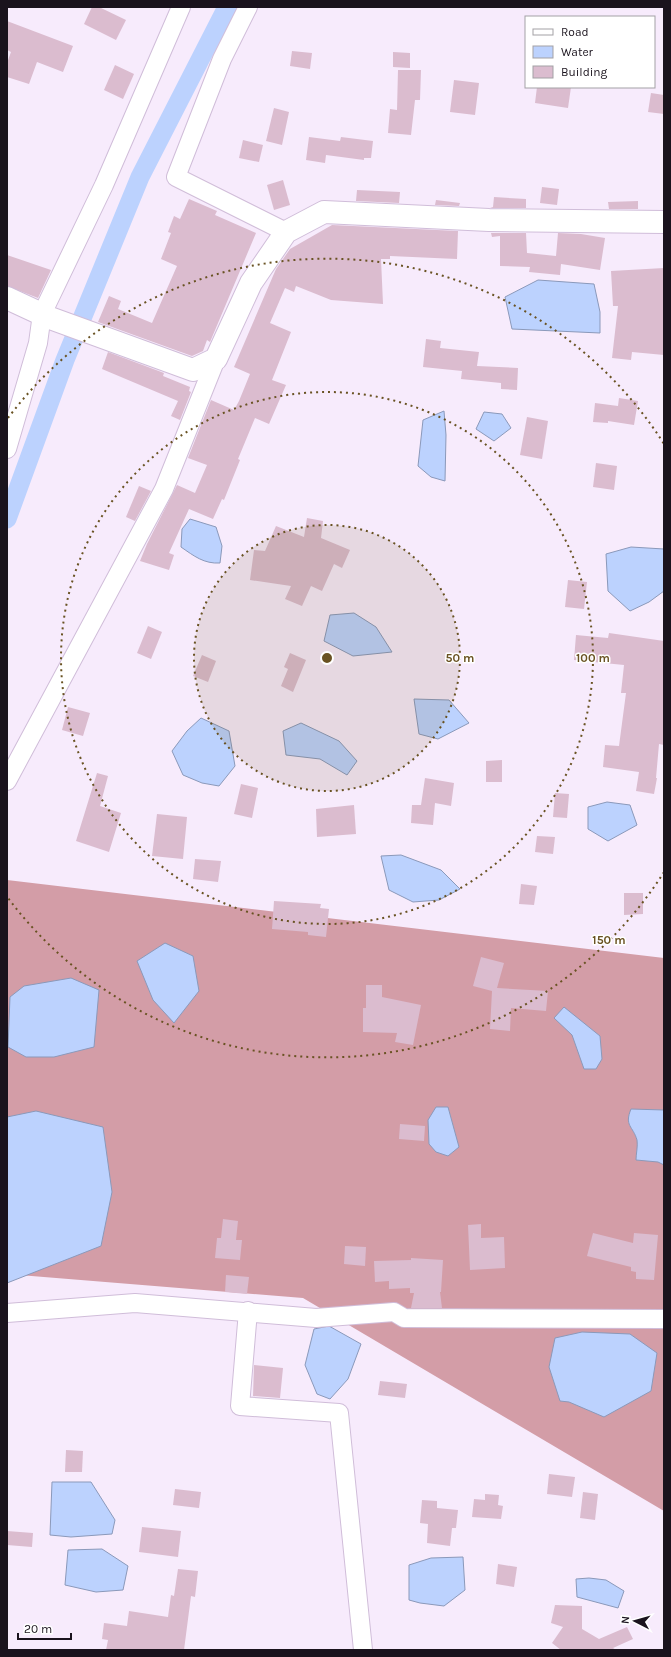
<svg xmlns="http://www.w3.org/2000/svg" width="671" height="1657" font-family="Karla,sans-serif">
<rect width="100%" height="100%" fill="#f7ebfc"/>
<path fill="#d39da7" d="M 7,880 L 664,958 L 664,1511 L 303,1298 L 7,1274 Z"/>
<g fill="#bcd2fe" stroke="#8b99ba">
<path d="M 538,280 L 594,284 L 600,312 L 600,333 L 512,329 L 505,297 Z"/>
<path d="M 444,411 L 446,435 L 445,481 L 431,477 L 418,466 L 423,420 Z"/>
<path d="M 484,412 L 502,414 L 511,428 L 494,441 L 476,429 Z"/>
<path d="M 190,519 L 216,527 L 222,546 L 220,563 C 204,564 194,556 181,547 L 182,529 Z"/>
<path d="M 631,547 L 664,549 L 664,591 L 649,602 L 630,611 L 608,591 L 606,554 Z"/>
<path d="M 354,613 L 376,627 L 392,652 L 353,656 L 324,641 L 330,615 Z"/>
<path d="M 414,699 L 449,700 L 469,723 L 438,739 L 419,734 Z"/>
<path d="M 201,718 L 229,731 L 235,766 L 219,786 L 202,783 L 183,775 L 172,751 L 187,731 Z"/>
<path d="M 301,723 L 339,741 L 357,761 L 347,775 L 320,759 L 286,755 L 283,731 Z"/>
<path d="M 607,802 L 630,805 L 637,825 L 608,841 L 588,829 L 588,807 Z"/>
<path d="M 401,855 L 441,870 L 460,889 L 439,900 L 413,902 L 389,890 L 381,856 Z"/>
<path d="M 165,943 L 193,956 L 199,991 L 174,1023 L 153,1000 L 137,961 Z"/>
<path d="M 71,978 L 99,990 L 94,1047 L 54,1057 L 26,1057 L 8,1047 L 10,997 L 24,986 Z"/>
<path d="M 564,1007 L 600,1036 L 602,1059 L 596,1069 L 584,1069 L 572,1035 L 554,1018 Z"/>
<path d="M 436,1107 L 448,1107 L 459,1147 L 448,1156 L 436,1152 L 429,1144 L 428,1120 Z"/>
<path d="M 631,1109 L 664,1110 L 664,1165 L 658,1162 L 636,1160 C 636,1154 638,1146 637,1140 C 633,1126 624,1126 631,1109 Z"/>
<path d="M 36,1111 L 103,1127 L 112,1192 L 101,1246 L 7,1283 L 7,1117 Z"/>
<path d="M 329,1326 L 361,1344 L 348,1379 L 330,1399 L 317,1394 L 305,1365 L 314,1329 Z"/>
<path d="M 582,1332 L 630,1334 L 657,1353 L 651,1391 L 604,1417 L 569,1402 L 560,1401 L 549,1367 L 555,1338 Z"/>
<path d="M 52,1482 L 91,1482 L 115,1520 L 112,1534 L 71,1537 L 50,1535 Z"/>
<path d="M 102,1549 L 128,1566 L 123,1590 L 96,1592 L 65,1585 L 68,1550 Z"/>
<path d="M 463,1557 L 465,1590 L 444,1606 L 420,1603 L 409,1600 L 409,1565 L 431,1558 Z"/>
<path d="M 589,1578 L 606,1580 L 624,1591 L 618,1608 L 577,1597 L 576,1579 Z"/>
</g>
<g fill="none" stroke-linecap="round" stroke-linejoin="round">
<path stroke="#bcd2fe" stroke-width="19" d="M 7,519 L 65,360 L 140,177 L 227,7"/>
</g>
<g fill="#dbbccf">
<path d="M 92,7 L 99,7 L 126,20 L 116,40 L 84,24 Z"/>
<path d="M 7,21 L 73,46 L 63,72 L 37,62 L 29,84 L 7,77 L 7,63 L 11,52 L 7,50 Z"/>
<path d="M 292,51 L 312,53 L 310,69 L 290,66 Z"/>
<path d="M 393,52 L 410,53 L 410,68 L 393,67 Z"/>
<path d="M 115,65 L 134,74 L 123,99 L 104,90 Z"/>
<path d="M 398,70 L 421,70 L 420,100 L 415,100 L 411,135 L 388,133 L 390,109 L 397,110 Z"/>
<path d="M 454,80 L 479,83 L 475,115 L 450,112 Z"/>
<path d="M 537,87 L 571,87 L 568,108 L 535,103 Z"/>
<path d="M 651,93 L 664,95 L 664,114 L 648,112 Z"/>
<path d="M 274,108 L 289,112 L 282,145 L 266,141 Z"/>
<path d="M 309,137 L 340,141 L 341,137 L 373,141 L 371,158 L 364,158 L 364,160 L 326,155 L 325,163 L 306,160 Z"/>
<path d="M 243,140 L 263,145 L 259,162 L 239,158 Z"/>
<path d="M 283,180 L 290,205 L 274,210 L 267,185 Z"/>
<path d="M 542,187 L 559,189 L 557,205 L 540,203 Z"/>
<path d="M 357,190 L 400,192 L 399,203 L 356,201 Z"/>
<path d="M 494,197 L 526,199 L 526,208 L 490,208 L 493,207 Z"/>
<path d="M 189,199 L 217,211 L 215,215 L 256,233 L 210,342 L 207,340 L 203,351 L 192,356 L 98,322 L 109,296 L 121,301 L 118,309 L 152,323 L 177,266 L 161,259 L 171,233 L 168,232 L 174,216 L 180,219 Z"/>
<path d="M 436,200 L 460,203 L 459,206 L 435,205 Z"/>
<path d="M 638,201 L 638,209 L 609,209 L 608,202 Z"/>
<path d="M 332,225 L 458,231 L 457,259 L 390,256 L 390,259 L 381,259 L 383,304 L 331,300 L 296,286 L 294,292 L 285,288 L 270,323 L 291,332 L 272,380 L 286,385 L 269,424 L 255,418 L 238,459 L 240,460 L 224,500 L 222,499 L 213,519 L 189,509 L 169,553 L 174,555 L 169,570 L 140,561 L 147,544 L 177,485 L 195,493 L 207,465 L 188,458 L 211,400 L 234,410 L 239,401 L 250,374 L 234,367 L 276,269 L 290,249 Z"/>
<path d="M 491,233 L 526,233 L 527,253 L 556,256 L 558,233 L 581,234 L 605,238 L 600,270 L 561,264 L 560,275 L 529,272 L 530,267 L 500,266 L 500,236 L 492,237 Z"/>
<path d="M 7,255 L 51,270 L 38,298 L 7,286 Z"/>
<path d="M 664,268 L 664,355 L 632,352 L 631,360 L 612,358 L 618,306 L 613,306 L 611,271 Z"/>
<path d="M 426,339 L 441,341 L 440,348 L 479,352 L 477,366 L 518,368 L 517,390 L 501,389 L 501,383 L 461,379 L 462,371 L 423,367 Z"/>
<path d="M 108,352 L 164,373 L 163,376 L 190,387 L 189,391 L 191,392 L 180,420 L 171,416 L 178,401 L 102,369 Z"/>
<path d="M 619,398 L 638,401 L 634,425 L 608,421 L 608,423 L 593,422 L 595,403 L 618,406 Z"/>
<path d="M 527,417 L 548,421 L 542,459 L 520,455 Z"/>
<path d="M 596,463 L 617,466 L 614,490 L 593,487 Z"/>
<path d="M 139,486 L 151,491 L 135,521 L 126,517 Z"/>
<path d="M 307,518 L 323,521 L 321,538 L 350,550 L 342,568 L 334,564 L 322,591 L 311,586 L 302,606 L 285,599 L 291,586 L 250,580 L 254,550 L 265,551 L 276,526 L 304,537 Z"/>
<path d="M 568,580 L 587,582 L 584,609 L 565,607 Z"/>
<path d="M 148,626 L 162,632 L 151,659 L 137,653 Z"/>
<path d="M 609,633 L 664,641 L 664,745 L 659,744 L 656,778 L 657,778 L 654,794 L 636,791 L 639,772 L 603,767 L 605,745 L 619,746 L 626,693 L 621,693 L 624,665 L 574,660 L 576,635 L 608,638 Z"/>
<path d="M 290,653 L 306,660 L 293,692 L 281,686 L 288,669 L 284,667 Z"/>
<path d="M 202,655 L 216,661 L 208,682 L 193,676 Z"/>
<path d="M 68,707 L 90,713 L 83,736 L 62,730 Z"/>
<path d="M 502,760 L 502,782 L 486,782 L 486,761 Z"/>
<path d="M 97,773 L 108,776 L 100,806 L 121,813 L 109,852 L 76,841 Z"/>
<path d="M 425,778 L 454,783 L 451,806 L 435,803 L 433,825 L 411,823 L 412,805 L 421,805 Z"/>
<path d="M 241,784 L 258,788 L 252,818 L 234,814 Z"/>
<path d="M 555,793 L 569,794 L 567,818 L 553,817 Z"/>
<path d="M 354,805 L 356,834 L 317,837 L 316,809 Z"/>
<path d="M 157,814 L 187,817 L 183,859 L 152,856 Z"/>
<path d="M 537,836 L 555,837 L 553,854 L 535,852 Z"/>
<path d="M 195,859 L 221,861 L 218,882 L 193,879 Z"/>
<path d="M 521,884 L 537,886 L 534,905 L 519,904 Z"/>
<path d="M 624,893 L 643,893 L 643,914 L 624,915 Z"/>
<path d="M 274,901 L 321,904 L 320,908 L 329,909 L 326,937 L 308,935 L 308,932 L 272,929 Z"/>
<path d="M 481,957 L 504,963 L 497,988 L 548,991 L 546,1011 L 511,1008 L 510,1031 L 490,1029 L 492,991 L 473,986 Z"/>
<path d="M 366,985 L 382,985 L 382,997 L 421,1005 L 413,1045 L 395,1042 L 397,1033 L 363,1032 L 363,1008 L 366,1008 Z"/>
<path d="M 400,1124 L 425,1126 L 424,1141 L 399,1139 Z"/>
<path d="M 223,1219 L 238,1221 L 236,1240 L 242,1240 L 240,1260 L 215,1258 L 217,1238 L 221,1238 Z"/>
<path d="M 481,1224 L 481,1238 L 504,1237 L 505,1268 L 470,1270 L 468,1225 Z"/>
<path d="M 593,1233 L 633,1243 L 634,1233 L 658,1235 L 654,1280 L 636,1279 L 636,1272 L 631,1271 L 631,1267 L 587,1256 Z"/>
<path d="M 345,1246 L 366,1247 L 365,1266 L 344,1264 Z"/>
<path d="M 411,1258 L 443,1260 L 441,1292 L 440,1292 L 442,1308 L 411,1308 L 414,1293 L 410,1293 L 410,1288 L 389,1289 L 389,1281 L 375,1282 L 374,1261 L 411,1260 Z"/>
<path d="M 226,1275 L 249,1277 L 247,1294 L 225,1292 Z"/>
<path d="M 254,1365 L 283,1368 L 280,1398 L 253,1396 Z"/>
<path d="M 380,1381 L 407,1384 L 405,1398 L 378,1395 Z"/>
<path d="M 66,1450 L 83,1451 L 82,1472 L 65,1472 Z"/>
<path d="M 549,1474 L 575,1477 L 572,1497 L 547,1494 Z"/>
<path d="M 175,1489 L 201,1492 L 199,1508 L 173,1505 Z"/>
<path d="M 583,1492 L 598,1494 L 595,1520 L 580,1518 Z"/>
<path d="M 485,1494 L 499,1495 L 498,1505 L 503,1506 L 501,1519 L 472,1517 L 474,1499 L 485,1500 Z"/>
<path d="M 422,1500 L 437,1501 L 437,1508 L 458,1510 L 456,1528 L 452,1528 L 450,1546 L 427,1543 L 428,1524 L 420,1523 Z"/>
<path d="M 142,1527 L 181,1531 L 178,1557 L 139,1552 Z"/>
<path d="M 7,1531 L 33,1533 L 32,1547 L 7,1545 Z"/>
<path d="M 498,1564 L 517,1567 L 514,1587 L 496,1584 Z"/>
<path d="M 178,1569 L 198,1571 L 195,1597 L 191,1596 L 184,1650 L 106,1650 L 108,1640 L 102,1639 L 104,1623 L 127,1626 L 129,1611 L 168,1617 L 171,1595 L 174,1596 Z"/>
<path d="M 555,1605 L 582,1606 L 582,1629 L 599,1639 L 627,1627 L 633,1639 L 613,1648 L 616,1650 L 561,1650 L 552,1643 L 563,1627 L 551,1623 Z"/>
</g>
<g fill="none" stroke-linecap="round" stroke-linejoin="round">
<defs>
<g id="street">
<path d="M 248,7 L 222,59 L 176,177 L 286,232"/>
<path d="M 7,449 L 38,343 L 42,314 L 104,185 L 181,7"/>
<path d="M 7,781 L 164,489 L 216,359"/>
<path d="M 248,1311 L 240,1406 L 339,1413 L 363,1650"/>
<path d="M 7,1313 L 135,1303 L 316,1318 L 394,1312 L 404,1318 L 664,1319"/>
</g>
<path id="secondary" d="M 7,298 L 50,318 L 193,370 L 216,359 L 251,283 L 286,232 L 324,212 L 489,220 L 664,222"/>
</defs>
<use href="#street" stroke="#d0bdd9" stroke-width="20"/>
<use href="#secondary" stroke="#d0bdd9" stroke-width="24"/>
<use href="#street" stroke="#fff" stroke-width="18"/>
<use href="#secondary" stroke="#fff" stroke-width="22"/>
</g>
<circle cx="327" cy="658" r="133" fill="#695222" fill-opacity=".12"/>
<g fill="none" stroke="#695222" stroke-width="2" stroke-dasharray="2 4">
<circle cx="327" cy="658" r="133"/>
<circle cx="327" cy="658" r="266"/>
<path d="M664 872A399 399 0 0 1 8 898M8 418A399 399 0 0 1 664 444"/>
</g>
<circle cx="327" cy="658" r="6" fill="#695222" stroke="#fff" stroke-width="2"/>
<g font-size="12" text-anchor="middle" font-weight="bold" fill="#695222" stroke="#fff" stroke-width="3" stroke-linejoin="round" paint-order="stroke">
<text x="460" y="662">50 m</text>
<text x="593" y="662">100 m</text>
<text x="609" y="944">150 m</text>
</g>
<rect width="671" height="1657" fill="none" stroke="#1a131d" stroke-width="16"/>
<rect x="525" y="16" width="130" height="72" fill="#ffffff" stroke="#a3a1a5"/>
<rect x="533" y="29" width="20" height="6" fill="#ffffff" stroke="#a3a1a5"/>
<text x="561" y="36" font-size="12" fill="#1a131d">Road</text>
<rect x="533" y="46" width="20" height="12" fill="#bcd2fe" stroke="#a3a1a5"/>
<text x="561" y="56" font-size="12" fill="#1a131d">Water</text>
<rect x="533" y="66" width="20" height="12" fill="#dbbccf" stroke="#a3a1a5"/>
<text x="561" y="76" font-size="12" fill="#1a131d">Building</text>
<g transform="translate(635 1621) rotate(276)" stroke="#ffffff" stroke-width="3" paint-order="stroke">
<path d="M0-3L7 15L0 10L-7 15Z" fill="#1a131d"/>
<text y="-6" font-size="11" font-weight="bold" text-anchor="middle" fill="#1a131d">N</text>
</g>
<path d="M18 1633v6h53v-6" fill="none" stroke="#1a131d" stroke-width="2"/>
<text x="24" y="1633" font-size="12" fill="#1a131d" stroke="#ffffff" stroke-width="3" paint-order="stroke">20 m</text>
</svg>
